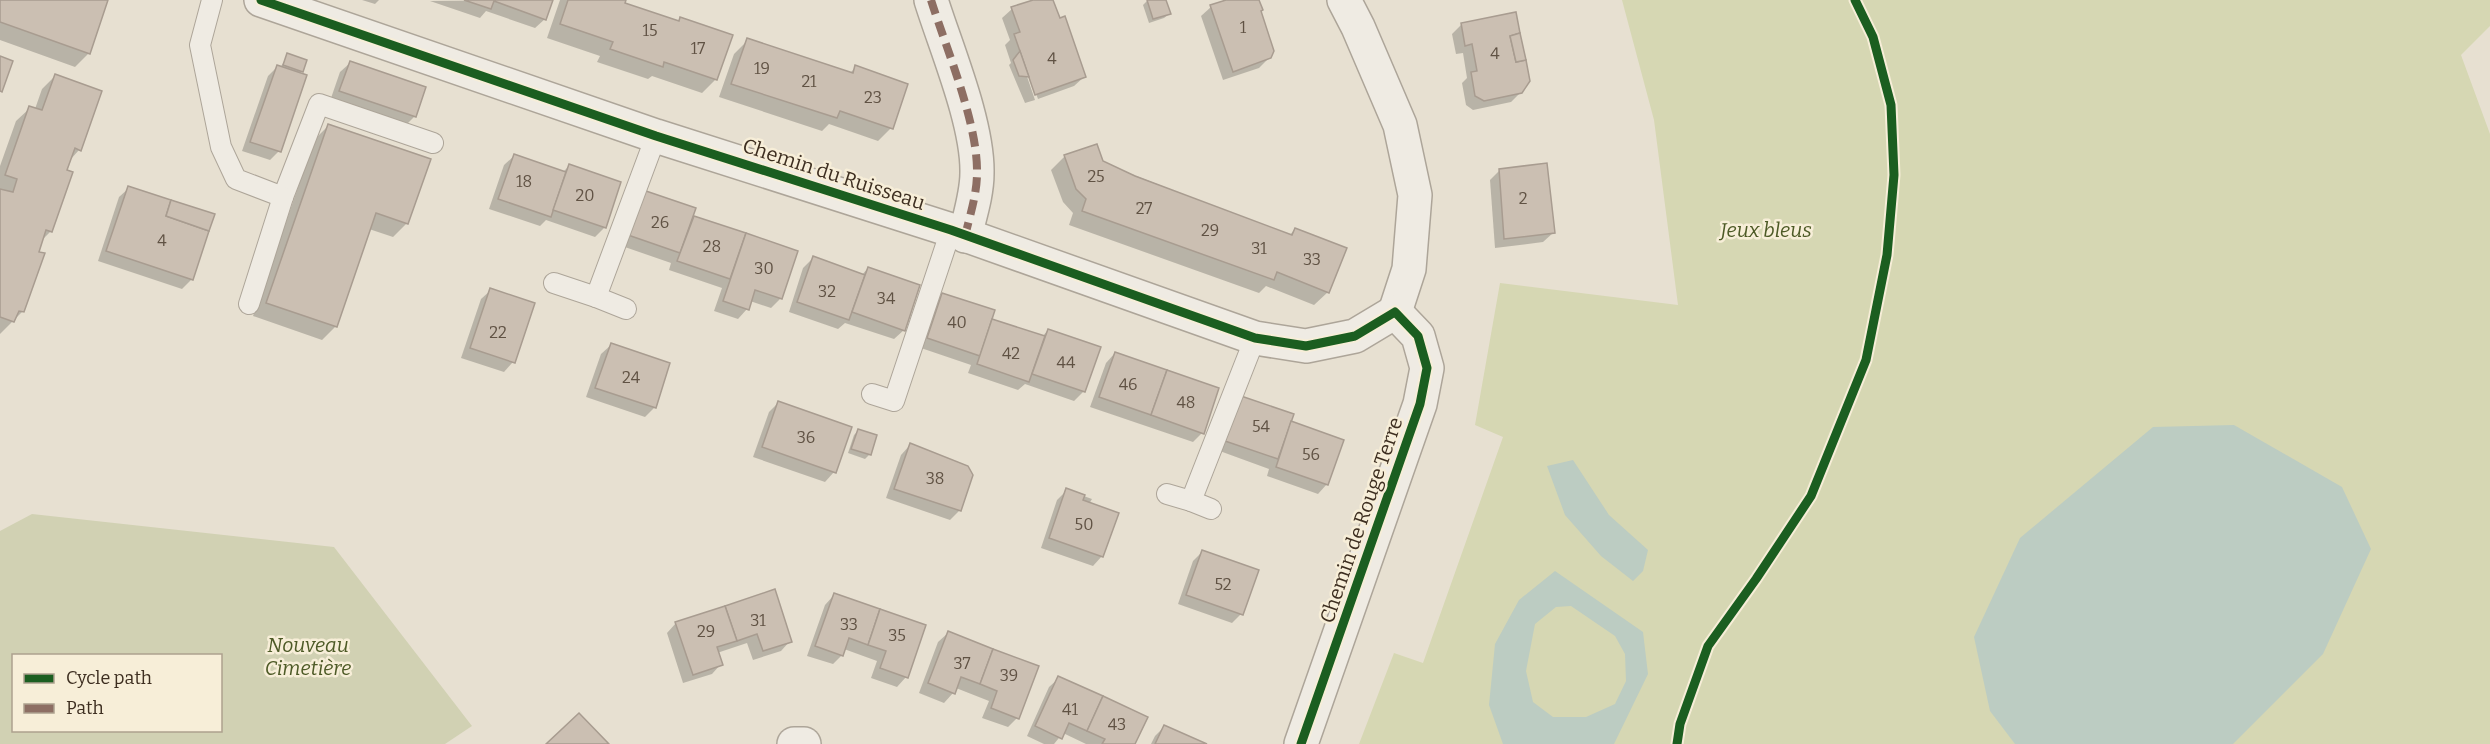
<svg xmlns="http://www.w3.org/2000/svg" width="2490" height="744" font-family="Bitter,serif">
<rect width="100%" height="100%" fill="#e7e0d1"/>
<path fill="#d6d7b3" d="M 1622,0 L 2490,0 L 2490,26 L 2461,55 L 2490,134 L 2490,744 L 1359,744 L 1394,653 L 1423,663 L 1503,437 L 1475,425 L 1500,283 L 1678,305 L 1654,120 Z"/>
<path fill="#d1d1b3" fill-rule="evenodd" d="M 32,514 L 334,547 L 472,726 L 445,744 L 0,744 L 0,531 ZM 14,656 L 220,656 L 220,730 L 14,730 Z"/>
<g fill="#bcccc2" fill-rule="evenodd">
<path d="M 2234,425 L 2342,487 L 2371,549 L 2323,654 L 2233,744 L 2015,744 L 1990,711 L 1974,637 L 2020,538 L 2153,427 Z"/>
<path d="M 1573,460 L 1609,515 L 1648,550 L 1643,571 L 1633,581 L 1601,556 L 1565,515 L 1547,466 Z"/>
<path d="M 1555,571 L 1643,632 L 1648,674 L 1614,744 L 1503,744 L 1489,705 L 1495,644 L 1519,600 ZM 1571,606 L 1615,636 L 1625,654 L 1626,681 L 1615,704 L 1586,717 L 1553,717 L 1533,702 L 1526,671 L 1535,624 L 1556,607 Z"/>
</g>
<g fill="#0003">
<path d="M 0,0 L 107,0 L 89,53 L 75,67 L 0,40 Z"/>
<path d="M 362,0 L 379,0 L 375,4 Z"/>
<path d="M 551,0 L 545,19 L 535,28 L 486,11 L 480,18 L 430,1 Z"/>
<path d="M 560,0 L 625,0 L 623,4 L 677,22 L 680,18 L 716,79 L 702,93 L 652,76 L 648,79 L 597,62 L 600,56 L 547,38 Z"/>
<path d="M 1038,0 L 1052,0 L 1084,77 L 1074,86 L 1038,99 L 1024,59 L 1021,59 L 1035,100 L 1025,103 L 1009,65 L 1011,63 L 1005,45 L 1010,40 L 1002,18 L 1012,9 Z"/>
<path d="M 1148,0 L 1165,0 L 1169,14 L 1164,18 L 1149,23 L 1143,5 Z"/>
<path d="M 1230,0 L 1257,0 L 1269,58 L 1259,68 L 1223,80 L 1201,16 L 1211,7 Z"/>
<path d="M 1461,25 L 1521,92 L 1511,102 L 1473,110 L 1466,105 L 1462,83 L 1467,78 L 1463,53 L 1456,54 L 1452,34 Z"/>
<path d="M 748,40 L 850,73 L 856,67 L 891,128 L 878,141 L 829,124 L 822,131 L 719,97 L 734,54 Z"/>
<path d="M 288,55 L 301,71 L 298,74 L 279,151 L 270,160 L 242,151 L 268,76 L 277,67 L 280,68 Z"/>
<path d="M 350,63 L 424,88 L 414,117 L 405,126 L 330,101 L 340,72 Z"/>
<path d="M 56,75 L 79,150 L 70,160 L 51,231 L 41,241 L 23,311 L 0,334 L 0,166 L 16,121 L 30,108 L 35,109 L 42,89 Z"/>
<path d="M 328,126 L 407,223 L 393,237 L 369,229 L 336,326 L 322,340 L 253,316 L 315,139 Z"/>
<path d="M 514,156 L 563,172 L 569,166 L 605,227 L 595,237 L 546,220 L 540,226 L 489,209 L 504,165 Z"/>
<path d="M 1065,156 L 1101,162 L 1289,236 L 1295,229 L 1328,292 L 1314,305 L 1266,286 L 1259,293 L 1069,225 L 1073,213 L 1063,202 L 1051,170 Z"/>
<path d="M 1500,170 L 1553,233 L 1543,242 L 1495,248 L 1490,180 Z"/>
<path d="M 129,188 L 192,279 L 182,289 L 98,261 L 119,197 Z"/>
<path d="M 634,201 L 692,216 L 796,252 L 781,298 L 771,308 L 750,301 L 747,309 L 738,319 L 714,311 L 722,288 L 669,270 L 671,263 L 619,245 Z"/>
<path d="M 813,258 L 862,275 L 868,268 L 904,330 L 894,339 L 845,323 L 838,329 L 789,312 L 803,268 Z"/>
<path d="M 491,290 L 513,362 L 504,372 L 461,358 L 481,299 Z"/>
<path d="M 943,294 L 990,319 L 1042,337 L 1048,330 L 1084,391 L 1074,401 L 1025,384 L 1018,390 L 968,373 L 971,365 L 918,347 L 933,304 Z"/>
<path d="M 611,345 L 669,364 L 654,408 L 645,417 L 586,397 L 601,354 Z"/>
<path d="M 1115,353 L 1202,433 L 1193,442 L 1090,407 L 1106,363 Z"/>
<path d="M 779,402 L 834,472 L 825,482 L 753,457 L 769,412 Z"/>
<path d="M 1232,407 L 1289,422 L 1327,484 L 1318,494 L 1267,476 L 1269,469 L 1217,450 Z"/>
<path d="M 859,430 L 870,454 L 865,459 L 848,453 L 854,435 Z"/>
<path d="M 910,445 L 971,475 L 959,511 L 950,520 L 886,498 L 901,455 Z"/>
<path d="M 1067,490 L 1092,499 L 1089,504 L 1102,556 L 1093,566 L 1041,548 L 1057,500 Z"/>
<path d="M 1202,552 L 1241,614 L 1232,623 L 1178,604 L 1193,561 Z"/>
<path d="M 774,591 L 790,641 L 781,651 L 753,660 L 747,643 L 717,653 L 721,664 L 712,674 L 683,683 L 667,633 L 676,623 Z"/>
<path d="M 834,595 L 924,626 L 906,677 L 897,687 L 871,678 L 877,661 L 844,649 L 842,655 L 833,664 L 807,656 L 825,605 Z"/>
<path d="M 948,633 L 1037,667 L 1017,718 L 1008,727 L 982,718 L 989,701 L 956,688 L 953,693 L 944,703 L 919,693 L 938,642 Z"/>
<path d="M 1059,678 L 1133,744 L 1086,744 L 1063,733 L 1054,744 L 1044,744 L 1027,736 L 1049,687 Z"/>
<path d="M 1165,726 L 1204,744 L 1151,744 L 1155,736 Z"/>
</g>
<g fill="#cbbfb2" stroke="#a89c90" stroke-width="1.5">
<path d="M 0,0 L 108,0 L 90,54 L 0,22 Z"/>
<path d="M 464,0 L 553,0 L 546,20 L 494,1 L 491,9 Z"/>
<path d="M 568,0 L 626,0 L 625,3 L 679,21 L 680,17 L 733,35 L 717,80 L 664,62 L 663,67 L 610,49 L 613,42 L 560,24 Z"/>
<path d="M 1033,0 L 1053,0 L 1060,18 L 1065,16 L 1086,77 L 1035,95 L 1014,34 L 1020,32 L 1011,7 Z"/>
<path d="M 1147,0 L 1166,0 L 1171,14 L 1153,19 Z"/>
<path d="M 1226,0 L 1259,0 L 1263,10 L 1261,11 L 1274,51 L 1271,58 L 1233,72 L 1210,5 Z"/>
<path d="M 1516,12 L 1520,33 L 1510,36 L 1516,62 L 1526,60 L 1530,81 L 1522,93 L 1484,101 L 1475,96 L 1471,72 L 1477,71 L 1472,44 L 1465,46 L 1461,23 Z"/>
<path d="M 1520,33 L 1526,60 L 1516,62 L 1510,36 Z"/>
<path d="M 747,38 L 853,73 L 855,65 L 908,84 L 893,129 L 840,111 L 837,118 L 731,84 Z"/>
<path d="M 1020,51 L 1029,77 L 1019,76 L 1013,60 Z"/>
<path d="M 287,53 L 307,60 L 303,72 L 283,65 Z"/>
<path d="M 0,56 L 13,61 L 2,92 L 0,91 Z"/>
<path d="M 350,61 L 426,87 L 416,117 L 339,91 Z"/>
<path d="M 277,65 L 307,75 L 281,152 L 250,142 Z"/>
<path d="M 55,74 L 102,91 L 81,151 L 75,148 L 67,170 L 73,172 L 52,232 L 46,230 L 39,252 L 45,253 L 24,312 L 19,311 L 14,322 L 0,317 L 0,189 L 13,192 L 17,179 L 5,175 L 29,106 L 42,110 Z"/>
<path d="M 328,124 L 431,159 L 408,224 L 376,213 L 337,327 L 266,303 Z"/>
<path d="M 1097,144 L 1103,161 L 1135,176 L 1292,235 L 1295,228 L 1347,248 L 1329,293 L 1277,272 L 1274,280 L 1082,211 L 1086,199 L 1076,189 L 1064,155 Z"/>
<path d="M 514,154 L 566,172 L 551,217 L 498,199 Z"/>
<path d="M 1547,163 L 1555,233 L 1504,239 L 1499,169 Z"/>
<path d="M 569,164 L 621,182 L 606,228 L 553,210 Z"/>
<path d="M 128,186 L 171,200 L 166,216 L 209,231 L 193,280 L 106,251 Z"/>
<path d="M 643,190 L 696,208 L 680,253 L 628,235 Z"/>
<path d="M 171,200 L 215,214 L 209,231 L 166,216 Z"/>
<path d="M 694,216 L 746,233 L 730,279 L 677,261 Z"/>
<path d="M 746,233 L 798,251 L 782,299 L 755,290 L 749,310 L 723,301 Z"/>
<path d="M 813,256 L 865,275 L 849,320 L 797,302 Z"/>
<path d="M 868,267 L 920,285 L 905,331 L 852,312 Z"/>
<path d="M 490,288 L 535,303 L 515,363 L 470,348 Z"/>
<path d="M 942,293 L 995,310 L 980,356 L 927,338 Z"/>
<path d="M 992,319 L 1045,336 L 1029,382 L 977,364 Z"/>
<path d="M 1048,329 L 1101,347 L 1085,392 L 1032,374 Z"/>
<path d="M 611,343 L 670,363 L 656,408 L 595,388 Z"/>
<path d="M 1115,352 L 1167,370 L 1151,415 L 1099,397 Z"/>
<path d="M 1167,370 L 1219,388 L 1204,434 L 1151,415 Z"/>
<path d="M 1241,396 L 1294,414 L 1278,459 L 1225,441 Z"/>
<path d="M 778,401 L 852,427 L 836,473 L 762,447 Z"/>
<path d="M 1291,421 L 1344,440 L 1328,485 L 1276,467 Z"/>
<path d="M 858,429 L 877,435 L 871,455 L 851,449 Z"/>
<path d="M 910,443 L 968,466 L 973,475 L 961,511 L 894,489 Z"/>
<path d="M 1066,488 L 1085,495 L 1083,500 L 1119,513 L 1103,557 L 1049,538 Z"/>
<path d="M 1202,550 L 1259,570 L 1243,615 L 1186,595 Z"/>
<path d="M 775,589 L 792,642 L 763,651 L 757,634 L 737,641 L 725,606 Z"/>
<path d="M 834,593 L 880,609 L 868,645 L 849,638 L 843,656 L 815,646 Z"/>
<path d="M 725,606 L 737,641 L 717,647 L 723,665 L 693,675 L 675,622 Z"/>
<path d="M 880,609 L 926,625 L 908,678 L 880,668 L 886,651 L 868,645 Z"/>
<path d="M 948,631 L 993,649 L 980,684 L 961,677 L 955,694 L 928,683 Z"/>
<path d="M 993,649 L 1039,666 L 1019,719 L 991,708 L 997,691 L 980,684 Z"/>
<path d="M 1058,676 L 1103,696 L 1087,731 L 1069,723 L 1062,739 L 1035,726 Z"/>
<path d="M 1103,696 L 1148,717 L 1135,744 L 1102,744 L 1105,739 L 1087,731 Z"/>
<path d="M 579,713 L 609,744 L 546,744 Z"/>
<path d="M 1164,725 L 1207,744 L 1155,744 Z"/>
</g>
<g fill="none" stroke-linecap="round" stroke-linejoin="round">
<defs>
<g id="service">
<path d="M 212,0 L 200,45 L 221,147 L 236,179 L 283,197 L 319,104 L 433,143"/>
<path d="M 554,283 L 596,297 L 656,136"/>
<path d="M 596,297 L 626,309"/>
<path d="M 249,304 L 283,197"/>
<path d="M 872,394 L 894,401 L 951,230"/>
<path d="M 1167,494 L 1191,501 L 1255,338"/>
<path d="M 1191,501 L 1211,509"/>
</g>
<g id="minor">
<path d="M 261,0 L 656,136 L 951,230 L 1255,338 L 1306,346 L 1355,336 L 1395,312"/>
<path d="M 931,0 C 946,48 978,123 977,173 C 977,194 970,215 965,236"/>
<path d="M 1344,0 L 1358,27 L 1400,125 L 1415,195 L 1409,269 L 1395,312"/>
<path d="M 794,744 L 804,744"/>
<path d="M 1301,744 L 1420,404 L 1427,368 L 1418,336 L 1395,312"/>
</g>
</defs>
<use href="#service" stroke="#ada599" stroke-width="22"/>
<use href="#minor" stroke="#ada599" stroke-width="36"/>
<use href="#service" stroke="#efebe3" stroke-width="20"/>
<use href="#minor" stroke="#efebe3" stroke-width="33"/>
<path stroke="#8d6e63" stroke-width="8" stroke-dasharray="15 8" stroke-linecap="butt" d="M 931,0 C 946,48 978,123 977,173 C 977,194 970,215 965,236"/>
<defs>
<g id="cycleway">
<path d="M 261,0 L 656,136 L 951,230 L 1255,338 L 1306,346 L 1355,336 L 1395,312 L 1418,336 L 1427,368 L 1420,404 L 1301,744"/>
<path d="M 1677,744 L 1680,724 L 1708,646 L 1756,579 L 1811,496 L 1866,360 L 1887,255 L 1894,175 L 1891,105 L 1873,37 L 1855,0"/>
</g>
</defs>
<use href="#cycleway" stroke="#f7eed8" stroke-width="13"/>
<use href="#cycleway" stroke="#1b5e20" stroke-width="9"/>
</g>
<g text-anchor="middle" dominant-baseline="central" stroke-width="5" stroke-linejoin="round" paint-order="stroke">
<g font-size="16" fill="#605244">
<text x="1243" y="27">1</text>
<text x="650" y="30">15</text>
<text x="698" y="48">17</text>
<text x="1495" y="53">4</text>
<text x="1052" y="58">4</text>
<text x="762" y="68">19</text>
<text x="809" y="81">21</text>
<text x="873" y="97">23</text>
<text x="1096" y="176">25</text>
<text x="524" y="181">18</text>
<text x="585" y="195">20</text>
<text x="1523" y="198">2</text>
<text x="1144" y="208">27</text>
<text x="660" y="222">26</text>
<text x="1210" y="230">29</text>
<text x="162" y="240">4</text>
<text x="712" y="246">28</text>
<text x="1259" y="248">31</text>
<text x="1312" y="259">33</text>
<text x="764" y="268">30</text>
<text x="827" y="291">32</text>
<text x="886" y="298">34</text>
<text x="957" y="322">40</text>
<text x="498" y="332">22</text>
<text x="1011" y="353">42</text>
<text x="1066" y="362">44</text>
<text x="631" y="377">24</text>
<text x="1128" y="384">46</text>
<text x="1186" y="402">48</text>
<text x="1261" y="426">54</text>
<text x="806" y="437">36</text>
<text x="1311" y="454">56</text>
<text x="935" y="478">38</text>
<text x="1084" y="524">50</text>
<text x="1223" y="584">52</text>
<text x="758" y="620">31</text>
<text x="849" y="624">33</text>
<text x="706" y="631">29</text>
<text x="897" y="635">35</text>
<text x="962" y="663">37</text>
<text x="1009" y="675">39</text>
<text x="1070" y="709">41</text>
<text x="1117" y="724">43</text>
</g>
<g font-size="20" fill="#3d2e20" stroke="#f7eed8">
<text transform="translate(834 174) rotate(18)">Chemin du Ruisseau</text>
<text transform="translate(1361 520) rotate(-71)">Chemin de Rouge Terre</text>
</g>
<g font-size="20" font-style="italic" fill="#4d5a26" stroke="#f7eed8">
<text x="1766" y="230">Jeux bleus</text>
<text x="308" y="645">Nouveau<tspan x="308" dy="23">Cimetière</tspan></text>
</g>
</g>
<rect x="12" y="654" width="210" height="78" fill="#f7eed8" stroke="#ada18e" stroke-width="1.5"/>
<rect x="24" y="674" width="30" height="9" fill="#1b5e20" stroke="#ada18e" stroke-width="1.5"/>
<text x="66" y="684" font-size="18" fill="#3d2e20">Cycle path</text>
<rect x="24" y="704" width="30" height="9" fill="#8d6e63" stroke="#ada18e" stroke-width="1.5"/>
<text x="66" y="714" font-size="18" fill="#3d2e20">Path</text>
</svg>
